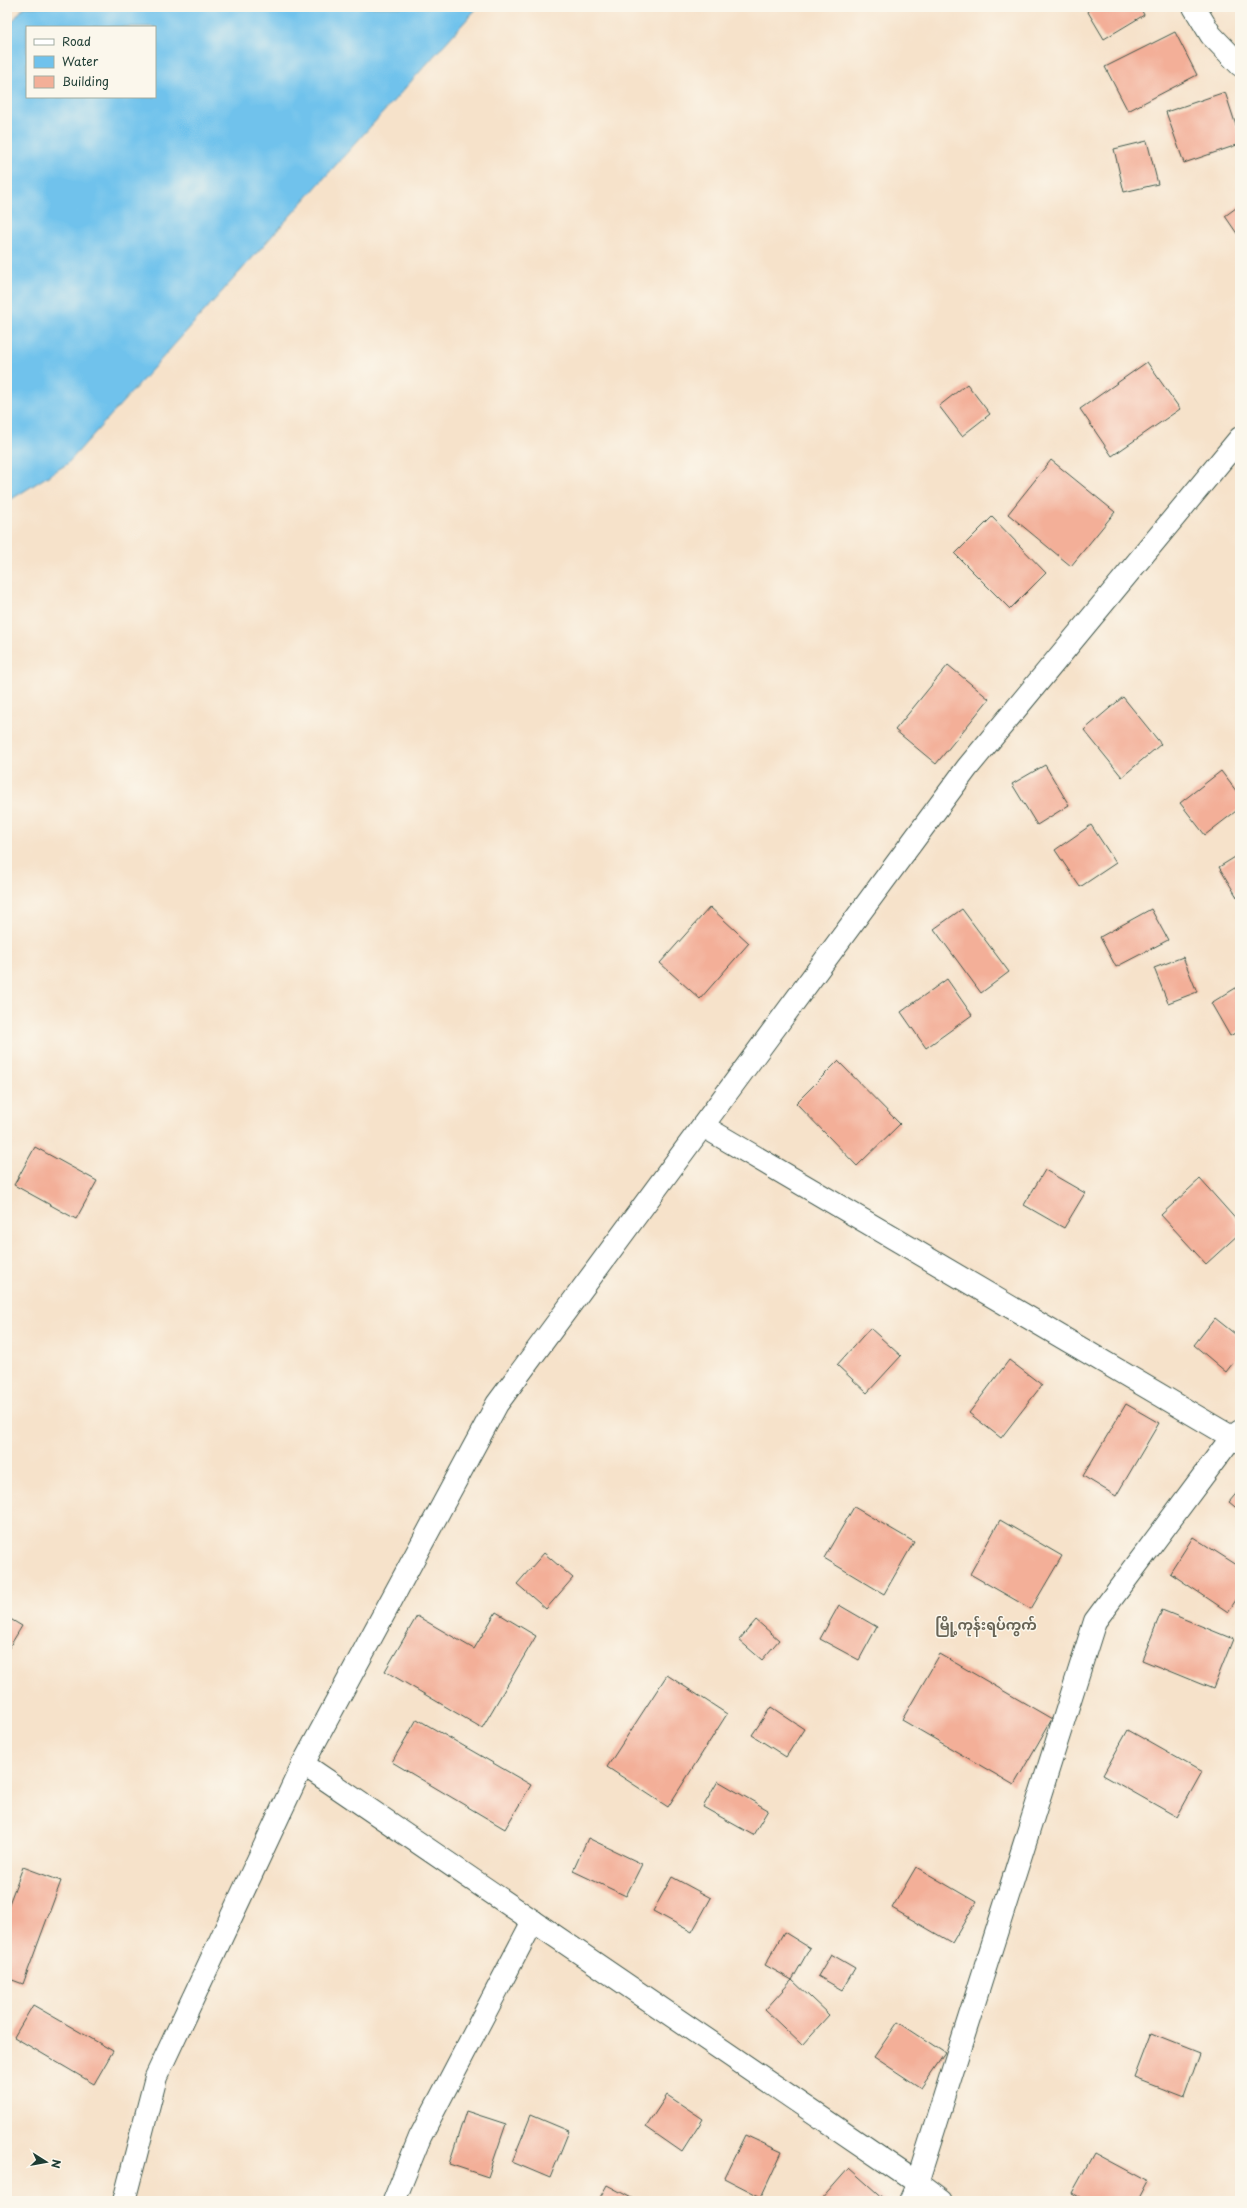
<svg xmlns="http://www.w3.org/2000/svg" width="1247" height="2208" font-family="'Playpen Sans','Noto Sans Myanmar',sans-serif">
<rect width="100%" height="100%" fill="#fbf7ec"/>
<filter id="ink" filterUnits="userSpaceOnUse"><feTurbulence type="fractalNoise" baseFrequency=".025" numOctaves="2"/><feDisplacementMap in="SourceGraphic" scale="8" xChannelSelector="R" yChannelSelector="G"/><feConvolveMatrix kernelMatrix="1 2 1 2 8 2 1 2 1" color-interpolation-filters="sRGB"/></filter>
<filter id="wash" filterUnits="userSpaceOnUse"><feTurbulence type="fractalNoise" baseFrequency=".012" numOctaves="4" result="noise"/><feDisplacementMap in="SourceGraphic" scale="16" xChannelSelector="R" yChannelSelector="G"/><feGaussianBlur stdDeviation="0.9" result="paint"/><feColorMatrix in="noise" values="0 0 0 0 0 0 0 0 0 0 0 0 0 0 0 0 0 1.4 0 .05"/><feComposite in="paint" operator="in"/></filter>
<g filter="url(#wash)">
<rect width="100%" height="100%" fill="#f6e2ca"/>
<path fill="#70c2ec" stroke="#488090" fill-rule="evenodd" d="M 24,7 L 478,7 L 67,464 L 7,502 L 7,28 ZM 27,27 L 155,27 L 155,97 L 27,97 Z"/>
<g id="blocks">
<g fill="#f3af98">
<path d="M 1085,7 L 1140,7 L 1144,15 L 1104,39 Z"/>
<path d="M 1175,32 L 1197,75 L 1128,111 L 1105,67 Z"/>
<path d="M 1225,92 L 1240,138 L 1240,144 L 1184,163 L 1166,112 Z"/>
<path d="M 1147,141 L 1158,184 L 1124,192 L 1114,149 Z"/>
<path d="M 1240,205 L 1240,238 L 1225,216 Z"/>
<path d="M 1147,362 L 1180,409 L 1112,456 L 1080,409 Z"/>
<path d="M 967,384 L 990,414 L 962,436 L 939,406 Z"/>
<path d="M 1051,460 L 1115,512 L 1071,566 L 1008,514 Z"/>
<path d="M 992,517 L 1046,573 L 1010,609 L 955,554 Z"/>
<path d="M 948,665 L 989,699 L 936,764 L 895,730 Z"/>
<path d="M 1123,697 L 1161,744 L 1122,777 L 1084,730 Z"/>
<path d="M 1045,765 L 1069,805 L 1037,825 L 1012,784 Z"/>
<path d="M 1221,771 L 1240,796 L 1240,808 L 1205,835 L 1180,803 Z"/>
<path d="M 1091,825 L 1116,863 L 1080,887 L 1055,850 Z"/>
<path d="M 1240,854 L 1240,895 L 1237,897 L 1219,867 Z"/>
<path d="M 710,907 L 749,943 L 700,999 L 660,963 Z"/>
<path d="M 962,909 L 1009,972 L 981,993 L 934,929 Z"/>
<path d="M 1151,909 L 1168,940 L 1116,967 L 1100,937 Z"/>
<path d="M 1183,957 L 1197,992 L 1168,1003 L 1154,968 Z"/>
<path d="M 947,979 L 972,1015 L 926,1048 L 901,1012 Z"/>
<path d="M 1239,986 L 1240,1030 L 1230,1036 L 1211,1003 Z"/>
<path d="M 838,1061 L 900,1124 L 857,1166 L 796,1103 Z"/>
<path d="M 35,1147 L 97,1181 L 76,1219 L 14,1185 Z"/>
<path d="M 1045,1170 L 1085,1193 L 1064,1228 L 1024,1205 Z"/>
<path d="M 1200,1179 L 1240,1224 L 1240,1233 L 1206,1264 L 1161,1215 Z"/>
<path d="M 1215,1318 L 1240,1338 L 1240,1354 L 1226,1372 L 1194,1345 Z"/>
<path d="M 870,1328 L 901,1356 L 867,1393 L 837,1365 Z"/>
<path d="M 1009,1360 L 1042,1385 L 1001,1438 L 969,1413 Z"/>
<path d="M 1126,1404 L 1159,1423 L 1116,1496 L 1083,1476 Z"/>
<path d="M 1240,1489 L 1240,1511 L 1229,1502 Z"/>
<path d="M 854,1507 L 914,1542 L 884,1594 L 824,1558 Z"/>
<path d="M 1000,1520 L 1062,1556 L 1031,1609 L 970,1574 Z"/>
<path d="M 1193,1537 L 1240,1567 L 1240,1594 L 1228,1612 L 1170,1573 Z"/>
<path d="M 544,1553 L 573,1578 L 546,1609 L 517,1584 Z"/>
<path d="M 839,1605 L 877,1627 L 859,1660 L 820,1639 Z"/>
<path d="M 1162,1610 L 1233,1639 L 1213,1689 L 1142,1660 Z"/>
<path d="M 496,1612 L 536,1636 L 482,1728 L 385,1671 L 417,1616 L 474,1649 Z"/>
<path d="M 7,1617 L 22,1626 L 7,1651 Z"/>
<path d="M 756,1620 L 779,1640 L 762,1660 L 739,1640 Z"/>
<path d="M 940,1654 L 1052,1719 L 1014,1785 L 902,1720 Z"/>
<path d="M 667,1675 L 727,1714 L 668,1807 L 607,1767 Z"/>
<path d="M 771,1707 L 804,1729 L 786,1757 L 752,1735 Z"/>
<path d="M 417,1719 L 531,1785 L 505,1829 L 392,1762 Z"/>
<path d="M 1128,1730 L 1202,1772 L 1177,1817 L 1103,1775 Z"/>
<path d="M 718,1781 L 768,1810 L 753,1835 L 703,1807 Z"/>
<path d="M 588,1838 L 642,1864 L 626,1896 L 573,1871 Z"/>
<path d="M 23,1867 L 61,1881 L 23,1984 L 7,1978 L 7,1909 Z"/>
<path d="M 916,1867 L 976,1902 L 952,1943 L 892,1908 Z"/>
<path d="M 672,1877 L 711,1898 L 692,1932 L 653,1911 Z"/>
<path d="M 784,1932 L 810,1948 L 792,1980 L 765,1965 Z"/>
<path d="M 831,1954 L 855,1968 L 842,1990 L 818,1976 Z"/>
<path d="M 792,1980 L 829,2015 L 802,2045 L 765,2010 Z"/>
<path d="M 33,2005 L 113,2051 L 94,2084 L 14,2037 Z"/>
<path d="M 898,2022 L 945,2053 L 921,2088 L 874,2057 Z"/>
<path d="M 1151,2033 L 1199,2052 L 1183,2097 L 1134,2078 Z"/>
<path d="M 667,2095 L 703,2119 L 682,2152 L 646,2127 Z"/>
<path d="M 466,2111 L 506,2124 L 488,2177 L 449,2164 Z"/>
<path d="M 531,2115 L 569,2131 L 550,2178 L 512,2162 Z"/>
<path d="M 745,2135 L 782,2152 L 761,2197 L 724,2178 Z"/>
<path d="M 1094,2153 L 1148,2182 L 1138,2201 L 1087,2201 L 1072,2193 Z"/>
<path d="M 849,2168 L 886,2201 L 820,2201 Z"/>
<path d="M 607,2185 L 637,2201 L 598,2201 Z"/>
</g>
</g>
</g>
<g filter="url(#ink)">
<use href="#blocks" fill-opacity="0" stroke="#3f564a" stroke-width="1"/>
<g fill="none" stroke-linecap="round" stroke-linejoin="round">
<defs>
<g id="street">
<path d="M 1194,7 L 1211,35 L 1240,65"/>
<path d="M 703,1126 L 1240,1442"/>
<path d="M 303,1764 L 917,2183 L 941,2201"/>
<path d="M 124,2201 L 156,2077 L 303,1764 L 497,1404 L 967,768 L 1240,438"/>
<path d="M 394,2201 L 420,2137 L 533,1921"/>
<path d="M 909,2201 L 917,2183 L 1095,1621 L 1232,1437 L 1240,1431"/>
</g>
</defs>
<use href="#street" stroke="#3f564a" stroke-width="24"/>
<use href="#street" stroke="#fff" stroke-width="22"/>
</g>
</g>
<g text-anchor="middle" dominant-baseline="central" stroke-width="3" stroke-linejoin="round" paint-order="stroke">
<g font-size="14" font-weight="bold" fill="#696557" stroke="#fbf7ec">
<text x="986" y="1624">မြို့ကုန်းရပ်ကွက်</text>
</g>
</g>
<rect width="1247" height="2208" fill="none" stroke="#fbf7ec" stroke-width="24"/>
<rect x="26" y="26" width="130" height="72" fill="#fbf7ec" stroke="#a3ada2"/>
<rect x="34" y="39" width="20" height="6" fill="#ffffff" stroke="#a3ada2"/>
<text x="62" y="46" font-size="12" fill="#1f3d34">Road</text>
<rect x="34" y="56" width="20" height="12" fill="#70c2ec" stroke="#a3ada2"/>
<text x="62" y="66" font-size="12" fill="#1f3d34">Water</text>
<rect x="34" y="76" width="20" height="12" fill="#f3af98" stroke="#a3ada2"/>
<text x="62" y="86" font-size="12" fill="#1f3d34">Building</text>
<g transform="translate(46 2162) rotate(101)" stroke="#fbf7ec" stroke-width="3" paint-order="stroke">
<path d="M0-3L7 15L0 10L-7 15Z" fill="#1f3d34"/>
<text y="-6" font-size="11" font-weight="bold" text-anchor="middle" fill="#1f3d34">N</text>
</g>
</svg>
